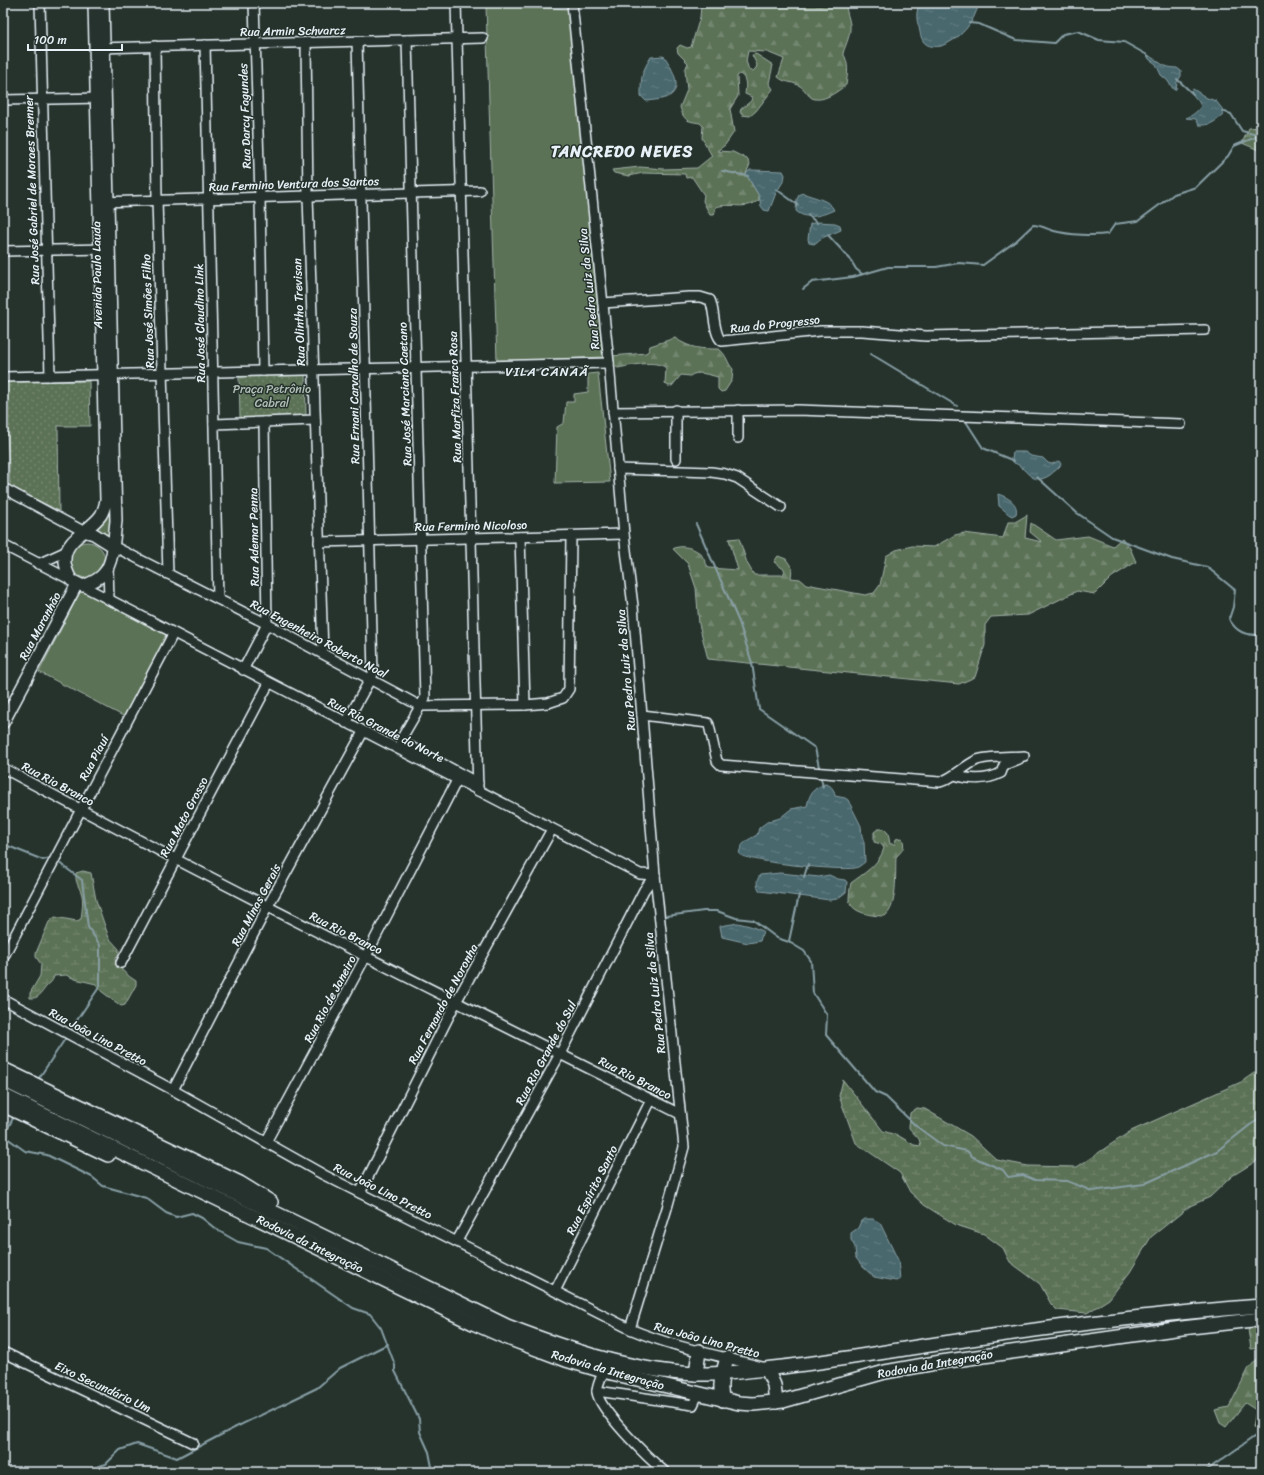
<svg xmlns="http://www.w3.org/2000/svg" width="1264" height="1475" font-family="Sriracha,sans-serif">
<defs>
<pattern id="forest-firs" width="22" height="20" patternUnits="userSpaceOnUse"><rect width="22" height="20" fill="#5c7257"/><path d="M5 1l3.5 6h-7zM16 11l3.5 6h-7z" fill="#738770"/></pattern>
<pattern id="wetland-marsh" width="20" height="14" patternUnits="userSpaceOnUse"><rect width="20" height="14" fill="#5c7257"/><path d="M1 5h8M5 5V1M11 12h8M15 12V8" fill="none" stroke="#738770"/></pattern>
<pattern id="park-dots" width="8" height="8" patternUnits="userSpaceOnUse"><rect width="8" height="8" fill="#5c7257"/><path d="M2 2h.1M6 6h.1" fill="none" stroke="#738770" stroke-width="1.8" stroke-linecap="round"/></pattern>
<pattern id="water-ripples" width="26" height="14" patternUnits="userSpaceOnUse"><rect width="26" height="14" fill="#48686e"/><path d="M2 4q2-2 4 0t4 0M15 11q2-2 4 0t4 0" fill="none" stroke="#627e83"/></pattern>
</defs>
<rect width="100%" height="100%" fill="#26332d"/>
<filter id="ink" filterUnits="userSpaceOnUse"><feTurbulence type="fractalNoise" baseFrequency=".025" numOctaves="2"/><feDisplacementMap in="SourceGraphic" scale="8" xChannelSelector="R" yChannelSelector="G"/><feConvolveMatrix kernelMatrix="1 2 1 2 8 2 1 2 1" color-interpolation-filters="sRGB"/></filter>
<g filter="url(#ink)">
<g fill="#5c7257" stroke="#a2b2a8">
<path d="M 486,5 L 570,9 L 603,357 L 497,362 Z"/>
<path d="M 598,373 L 610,482 L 555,483 L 557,427 L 564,423 L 566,402 L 574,402 L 574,394 L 588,392 L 588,374 Z"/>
<path d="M 107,512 L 111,517 L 110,539 L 92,530 Z"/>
<circle cx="87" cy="560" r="18"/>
<path d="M 81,590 L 168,636 L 125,717 L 39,672 Z"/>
</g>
<g fill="url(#forest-firs)" stroke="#a2b2a8">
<path d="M 698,3 L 846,3 C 846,13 849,16 850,25 C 851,34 846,44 843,53 C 849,63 848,73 846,85 C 838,91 823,103 812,98 C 807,95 804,87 798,85 C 790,81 785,83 778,77 L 784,59 L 767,52 L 748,51 L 746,61 L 749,70 L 753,71 L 756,68 L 757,65 L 752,55 L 756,54 L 773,65 L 769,83 L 773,89 L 756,111 L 750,116 L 742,115 L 740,112 L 741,109 L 751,101 L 752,97 L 745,94 C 746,87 747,78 740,74 L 737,76 L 738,96 L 730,109 L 734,132 L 725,145 L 717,151 L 733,152 L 747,159 L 750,164 L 746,174 L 759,196 L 759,200 C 744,211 732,202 716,207 L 714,215 L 710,215 L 703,201 L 704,195 L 692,177 L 686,178 L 685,174 L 643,173 L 629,176 L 614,173 L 612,170 L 640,167 L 664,169 L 697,168 L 712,156 L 702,138 L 703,126 L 700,123 C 687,121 684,121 680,107 L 687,90 L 685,70 L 688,63 L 678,53 L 677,48 L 680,45 L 687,48 L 691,47 L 700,17 L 701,6 Z"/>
<path d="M 1260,127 L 1261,127 L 1261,151 L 1242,143 L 1249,128 Z"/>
<path d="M 675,338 C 691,349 701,349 719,349 C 727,355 727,363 733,369 L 732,380 L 725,391 L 721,392 L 718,389 L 718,377 C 709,375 697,370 690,376 L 681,375 L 672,386 L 668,386 L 665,383 L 666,368 C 656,359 629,366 618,368 L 613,365 L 612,356 L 646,353 L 649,350 L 650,346 Z"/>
<path d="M 1027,515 L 1025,538 L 1042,542 L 1030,532 L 1031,523 L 1056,540 L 1088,536 L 1113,546 L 1122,538 L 1130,548 L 1136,562 L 1112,577 L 1095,594 L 1077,591 L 1028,615 L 991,617 L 985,625 L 985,645 L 975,677 L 959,684 L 708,659 L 699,624 L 696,588 L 688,564 L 673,549 C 680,544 695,548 701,554 C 704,559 706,564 709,568 L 738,570 L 729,539 L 739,538 L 747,563 L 754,575 L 783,575 L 785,570 L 774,562 L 778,556 L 786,559 L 792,568 L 791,578 L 800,579 L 806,584 L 865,595 L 874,593 L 880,585 L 886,556 L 896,550 L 912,546 L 934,547 L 955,535 L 964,533 L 1003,538 L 1008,522 L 1015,522 Z"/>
<path d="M 878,829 L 884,829 L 888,833 L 890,844 L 895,844 L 896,839 L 902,838 C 906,847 902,851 896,857 C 895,873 898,906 885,916 C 874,916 852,914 849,900 C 849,894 850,888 851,883 C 863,874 880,864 884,848 L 881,844 L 874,842 L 874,832 Z"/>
<path d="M 1261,1327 L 1261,1348 L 1251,1349 L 1248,1329 Z"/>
<path d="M 1261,1355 L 1261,1430 L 1253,1427 L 1256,1410 L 1245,1403 L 1226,1427 L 1220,1423 L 1215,1410 L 1229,1407 L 1249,1368 Z"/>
</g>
<g fill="url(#wetland-marsh)" stroke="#a2b2a8">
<path d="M 83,871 L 91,873 L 96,900 L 109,938 L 119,949 L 119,953 L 115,959 C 118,968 128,976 136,981 L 136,985 L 125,1005 L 121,1006 L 101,991 L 96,984 L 75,979 L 66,975 L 54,976 C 53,981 50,983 46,987 C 41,993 39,999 30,998 L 30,993 L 40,976 L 41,964 L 36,957 L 36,953 L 49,922 L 55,917 L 77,921 L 81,919 C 82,911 84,900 81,892 C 78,885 75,881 76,873 Z"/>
<path d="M 1261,1072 L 1261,1158 L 1232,1176 L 1210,1197 L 1190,1206 L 1151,1237 L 1130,1272 L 1109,1299 L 1087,1313 L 1057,1310 L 1051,1304 L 1040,1284 L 1010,1262 L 1003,1248 L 984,1234 L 956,1225 L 924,1205 L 910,1192 L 900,1173 L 856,1143 L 839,1096 L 843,1080 L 883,1131 L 899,1136 L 914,1145 L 921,1146 L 919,1139 L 909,1128 L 910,1113 L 917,1108 L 925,1109 L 971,1136 L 997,1160 L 1028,1166 L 1077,1167 L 1131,1131 L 1241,1082 L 1254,1073 Z"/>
</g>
<g fill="url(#park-dots)" stroke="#a2b2a8">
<path d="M 305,374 L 306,416 L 240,418 L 239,376 Z"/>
<path d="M 89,381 L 90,426 L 58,426 L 59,511 L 10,486 L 4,382 Z"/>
</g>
<g fill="url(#water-ripples)" stroke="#889fa5">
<path d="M 920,3 L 979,3 C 974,23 961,39 941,46 C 937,47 930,47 926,44 C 921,41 920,32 919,27 C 916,20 916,10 920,3 Z"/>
<path d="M 1147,55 C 1160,61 1162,68 1177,68 L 1181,71 L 1181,76 L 1177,82 L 1176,89 L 1174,90 L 1167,80 L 1161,75 L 1156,64 L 1149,59 Z"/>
<path d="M 662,56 L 665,57 C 672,69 686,91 665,98 C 659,100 653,100 646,101 L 641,96 C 641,78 641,73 651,57 Z"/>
<path d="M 1193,89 L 1207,98 L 1216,101 L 1223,110 L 1223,115 C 1215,122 1209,126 1199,125 L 1196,119 L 1186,118 C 1192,116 1198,111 1201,106 C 1199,100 1193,97 1191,91 Z"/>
<path d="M 750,170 L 783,171 L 785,175 L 784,180 L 776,193 L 769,211 L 764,210 L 761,206 L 759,196 L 746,174 Z"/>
<path d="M 803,193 C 814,198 829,199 834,210 C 823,215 807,221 796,211 L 797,199 L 799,195 Z"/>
<path d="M 817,222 L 835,223 L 840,225 L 841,230 L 822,238 L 814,244 L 809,243 L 808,239 L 810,224 Z"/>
<path d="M 1013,452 L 1025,452 L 1031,456 L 1043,458 L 1048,463 L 1052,464 L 1059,461 L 1061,464 C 1059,469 1054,471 1050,475 C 1031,488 1026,466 1014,463 L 1012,460 Z"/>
<path d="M 998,494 C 1007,497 1019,503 1016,514 L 1012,516 C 1007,514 1004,509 999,506 Z"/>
<path d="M 825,784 C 832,785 834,790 835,796 L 845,798 L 848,800 L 861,826 L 862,836 L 864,842 L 865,862 C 862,864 858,868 855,868 C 841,871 747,862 739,854 C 741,842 748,840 757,835 L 759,828 L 767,822 L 780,818 L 791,809 L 807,806 C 810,793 812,789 825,784 Z"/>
<path d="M 780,873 L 819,877 L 829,875 L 838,879 L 845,880 L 847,882 L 846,892 L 837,899 L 830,900 L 760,891 C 756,886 756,881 760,875 Z"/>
<path d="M 738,923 L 750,926 L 763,931 L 760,941 L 748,943 L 722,937 L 720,926 Z"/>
<path d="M 864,1219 L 873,1219 L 880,1223 L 898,1260 L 900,1279 L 896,1281 L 874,1277 L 863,1267 L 856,1258 L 855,1247 L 851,1240 L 851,1233 L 858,1228 L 861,1221 Z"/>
</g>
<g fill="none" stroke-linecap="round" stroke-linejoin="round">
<g stroke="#889fa5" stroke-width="2">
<path d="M 969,23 L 979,24 L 1016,40 L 1054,43 L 1063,34 L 1078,31 L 1099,40 L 1124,42 L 1149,56"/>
<path d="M 1177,79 L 1193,94"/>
<path d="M 1222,111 L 1231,114 L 1242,131 L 1257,135"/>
<path d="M 722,171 L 748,176"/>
<path d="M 776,189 L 798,205"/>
<path d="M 808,215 L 817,223"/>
<path d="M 828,235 L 850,259 L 856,269 L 862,274"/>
<path d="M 803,289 L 812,282 L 853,277 L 888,267 L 936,267 L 959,263 L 983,265 L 1016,241 L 1033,225 C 1041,225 1047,229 1054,231 C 1069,235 1094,236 1108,234 L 1115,224 L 1138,221 L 1174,194 L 1196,187 L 1228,156 L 1234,146 L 1261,135"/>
<path d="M 871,354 L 957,406"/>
<path d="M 965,420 L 983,448 L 1014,461"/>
<path d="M 1037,477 L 1077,513 L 1112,537 L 1172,559 L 1207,567 L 1235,590 L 1233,607 L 1229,619 C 1237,633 1245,635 1261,635"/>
<path d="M 696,524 L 739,622 L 752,663 L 759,709 L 815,748 L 819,767"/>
<path d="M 821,778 L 823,787"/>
<path d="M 3,844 L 43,860 L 50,858"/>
<path d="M 58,862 L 82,880 L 88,927 L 100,945 L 100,986 L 69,1032"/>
<path d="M 804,877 L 808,864"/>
<path d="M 666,916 L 704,911 L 717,911 L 736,918 L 753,920 L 777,938 L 789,942 L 804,951 L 811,961 L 813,993 L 827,1015 L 826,1035 L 875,1092 L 886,1097 L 916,1126 L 943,1146 L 967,1151 L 973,1157 L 1003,1170 L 1008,1177 L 1023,1175 L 1035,1180 L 1067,1181 L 1092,1191 L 1144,1184 L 1217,1151 L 1250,1125 L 1261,1118"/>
<path d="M 789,941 L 799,895"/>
<path d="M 37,1081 L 67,1036"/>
<path d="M 3,1135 L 25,1151 L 47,1155 L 92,1177 L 103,1186 L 146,1198 L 166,1213 L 176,1217 L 192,1213 L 202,1218 L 217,1230 L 238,1242 L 266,1248 L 353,1308 L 370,1314 L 381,1328 L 395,1365 L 395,1371 L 419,1419 L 420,1432 L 429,1452 L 433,1472"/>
<path d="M 4,1136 L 14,1116"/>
<path d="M 88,1472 L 90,1469 L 106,1464 L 120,1450 L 137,1444 L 177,1458 L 234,1428 L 317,1388 L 340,1368 L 388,1344"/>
<path d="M 1204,1472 L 1261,1432"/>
</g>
<defs>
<g id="minor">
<path d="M 40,3 L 50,376"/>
<path d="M 254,3 L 260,197 L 263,371"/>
<path d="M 456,3 L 478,791"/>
<path d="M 572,3 L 609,363 L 624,534 L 633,606 L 655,875 L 684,1147 L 667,1208 L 630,1329"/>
<path d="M 407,40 L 425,698 L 400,741 L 478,783"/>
<path d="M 306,43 L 308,196 L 323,653"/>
<path d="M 205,45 L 218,599"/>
<path d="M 155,46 L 157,200 L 168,574"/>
<path d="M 98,48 L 483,38"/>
<path d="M 3,100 L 102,98"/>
<path d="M 101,202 L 480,191"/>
<path d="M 3,251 L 106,249"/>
<path d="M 603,303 L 689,297 L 700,297 L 710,300 C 715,310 713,335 722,341 L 820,331 L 862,331 L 926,336 L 1205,330"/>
<path d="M 3,377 L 609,363"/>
<path d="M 676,410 L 676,459"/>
<path d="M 738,410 L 738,438"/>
<path d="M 613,412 L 798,410 L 1181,424"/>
<path d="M 214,424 L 315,420"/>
<path d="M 618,469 L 711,472 L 725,474 L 737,478 L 781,507"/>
<path d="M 3,488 L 83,531"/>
<path d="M 520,537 L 525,705"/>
<path d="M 319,542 L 624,534"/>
<path d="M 3,545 L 71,580"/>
<path d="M 113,546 L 267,624 L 420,706 L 525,705 L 548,703 L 563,698 L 569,689 L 571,536"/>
<path d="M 38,564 L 67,551"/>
<path d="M 108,567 L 109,600"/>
<path d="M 83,586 L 640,874 L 655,875"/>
<path d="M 243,670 L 267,624 L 264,422"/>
<path d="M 642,715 L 708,723 L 709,725 L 717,761 L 721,765 L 940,782 C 954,778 964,766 977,760 C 990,756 1010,757 1024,756"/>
<path d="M 346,723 L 373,674 L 357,41"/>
<path d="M 3,768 C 226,888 454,1001 680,1114"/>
<path d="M 955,775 C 970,780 987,780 1001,773 L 1004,765 L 1019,759"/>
<path d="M 3,958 L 173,634"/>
<path d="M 121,963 L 269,683"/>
<path d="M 3,999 L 173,1090 L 324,1175 L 630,1329 C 673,1347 717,1355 762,1367"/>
<path d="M 173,1090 L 268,906 L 363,732"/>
<path d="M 266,1142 L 366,956 L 457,780"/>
<path d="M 360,1193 L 456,1002 L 552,829"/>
<path d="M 457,1241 L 560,1054 L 644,890 L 655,875"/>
<path d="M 555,1291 L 651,1100"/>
<path d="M 3,1352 L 193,1443"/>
<path d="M 603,1371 C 602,1377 597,1385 597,1392 C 599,1410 649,1459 665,1472"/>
<path d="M 597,1391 L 693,1405 L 698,1394"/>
</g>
<g id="major">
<path d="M 94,3 L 106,500 C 105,506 104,510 101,515 C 91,530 65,539 65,559 C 64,566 68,574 71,580 L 83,586 C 90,583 99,580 104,573 C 114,562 114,536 116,521 L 103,3"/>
<path d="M 83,531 L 94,534 L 113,546"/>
<path d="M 3,723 L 77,584"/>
</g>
<g id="highway">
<path d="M 3,1069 L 240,1183 L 271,1202"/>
<path d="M 3,1080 L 507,1326 C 567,1349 631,1371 696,1374 C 722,1375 747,1371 773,1368 C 830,1362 887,1351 944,1343 C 1049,1327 1155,1314 1261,1306"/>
<path d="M 3,1095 L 473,1323 L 505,1337 L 566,1360 L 603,1371 L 739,1403 L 753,1404 L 783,1401 L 885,1372 L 941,1362 L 1182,1328 L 1261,1319"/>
<path d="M 3,1105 L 108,1155"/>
<path d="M 767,1369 L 774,1385 L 776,1402"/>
<path d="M 696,1374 L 699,1351"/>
<path d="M 723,1400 C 718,1385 723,1372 727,1358"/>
</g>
</defs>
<use href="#minor" stroke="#e8f1f8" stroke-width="12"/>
<use href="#major" stroke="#e8f1f8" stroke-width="14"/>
<use href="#highway" stroke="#e8f1f8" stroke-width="16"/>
<use href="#minor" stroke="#26332d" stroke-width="9"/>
<use href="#major" stroke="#26332d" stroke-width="11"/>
<use href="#highway" stroke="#26332d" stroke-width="13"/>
</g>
</g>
<g text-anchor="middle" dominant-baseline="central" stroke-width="3" stroke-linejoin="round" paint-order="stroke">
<g font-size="12" fill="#e8f1f8" stroke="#26332d">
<text transform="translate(293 31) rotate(-1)">Rua Armin Schvarcz</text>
<text transform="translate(245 116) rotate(-92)">Rua Darcy Fagundes</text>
<text transform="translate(294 184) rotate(-2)">Rua Fermino Ventura dos Santos</text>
<text transform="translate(32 190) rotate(-92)">Rua José Gabriel de Moraes Brenner</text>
<text transform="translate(97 275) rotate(-91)">Avenida Paulo Lauda</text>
<text transform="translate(589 289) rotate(-96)">Rua Pedro Luiz da Silva</text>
<text transform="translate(148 311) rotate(-92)">Rua José Simões Filho</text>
<text transform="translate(299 312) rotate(-92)">Rua Olintho Trevisan</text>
<text transform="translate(200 323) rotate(-91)">Rua José Claudino Link</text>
<text transform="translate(775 324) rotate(-6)">Rua do Progresso</text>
<text transform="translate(354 386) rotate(-91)">Rua Ernani Carvalho de Souza</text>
<text transform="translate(405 394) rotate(-92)">Rua José Marciano Caetano</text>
<text transform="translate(455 397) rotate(-92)">Rua Marfiza Franco Rosa</text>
<text transform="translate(471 526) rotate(-1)">Rua Fermino Nicoloso</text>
<text transform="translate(254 537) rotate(-91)">Rua Ademar Penna</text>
<text transform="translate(40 626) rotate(-62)">Rua Maranhão</text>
<text transform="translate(319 639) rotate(28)">Rua Engenheiro Roberto Noal</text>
<text transform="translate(626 670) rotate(-95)">Rua Pedro Luiz da Silva</text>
<text transform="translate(386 730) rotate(27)">Rua Rio Grande do Norte</text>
<text transform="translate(94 758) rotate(-62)">Rua Piauí</text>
<text transform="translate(58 784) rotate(28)">Rua Rio Branco</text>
<text transform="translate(184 817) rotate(-62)">Rua Mato Grosso</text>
<text transform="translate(256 905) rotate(-62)">Rua Minas Gerais</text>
<text transform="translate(346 933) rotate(27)">Rua Rio Branco</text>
<text transform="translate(655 993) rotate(-96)">Rua Pedro Luiz da Silva</text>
<text transform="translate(330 999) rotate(-62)">Rua Rio de Janeiro</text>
<text transform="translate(443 1004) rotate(-62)">Rua Fernando de Noronha</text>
<text transform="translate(98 1037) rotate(28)">Rua João Lino Pretto</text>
<text transform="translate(546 1053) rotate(-62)">Rua Rio Grande do Sul</text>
<text transform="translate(635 1078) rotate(27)">Rua Rio Branco</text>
<text transform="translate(592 1190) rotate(-63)">Rua Espírito Santo</text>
<text transform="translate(383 1191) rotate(27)">Rua João Lino Pretto</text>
<text transform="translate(310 1244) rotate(26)">Rodovia da Integração</text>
<text transform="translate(707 1340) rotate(15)">Rua João Lino Pretto</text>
<text transform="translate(935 1364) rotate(-10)">Rodovia da Integração</text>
<text transform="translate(608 1370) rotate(16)">Rodovia da Integração</text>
<text transform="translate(103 1387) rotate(25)">Eixo Secundário Um</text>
</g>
<g font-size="12" fill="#b0beb8" stroke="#26332d">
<text x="272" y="389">Praça Petrônio<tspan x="272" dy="14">Cabral</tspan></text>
</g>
<g font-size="13" letter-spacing="1" fill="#e8f1f8" stroke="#26332d">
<text x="547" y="371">VILA CANAÃ</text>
</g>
<g font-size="16" font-weight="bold" letter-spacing="1" fill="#e8f1f8" stroke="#26332d">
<text x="622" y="151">TANCREDO NEVES</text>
</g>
</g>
<rect width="1264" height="1475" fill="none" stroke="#26332d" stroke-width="16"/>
<rect x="8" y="8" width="1248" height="1459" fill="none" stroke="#e8f1f8" stroke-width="1.5" filter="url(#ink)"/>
<path d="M28 44v6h94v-6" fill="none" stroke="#e8f1f8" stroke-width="2"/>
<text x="34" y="44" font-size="12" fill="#e8f1f8" stroke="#26332d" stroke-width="3" paint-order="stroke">100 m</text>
</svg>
